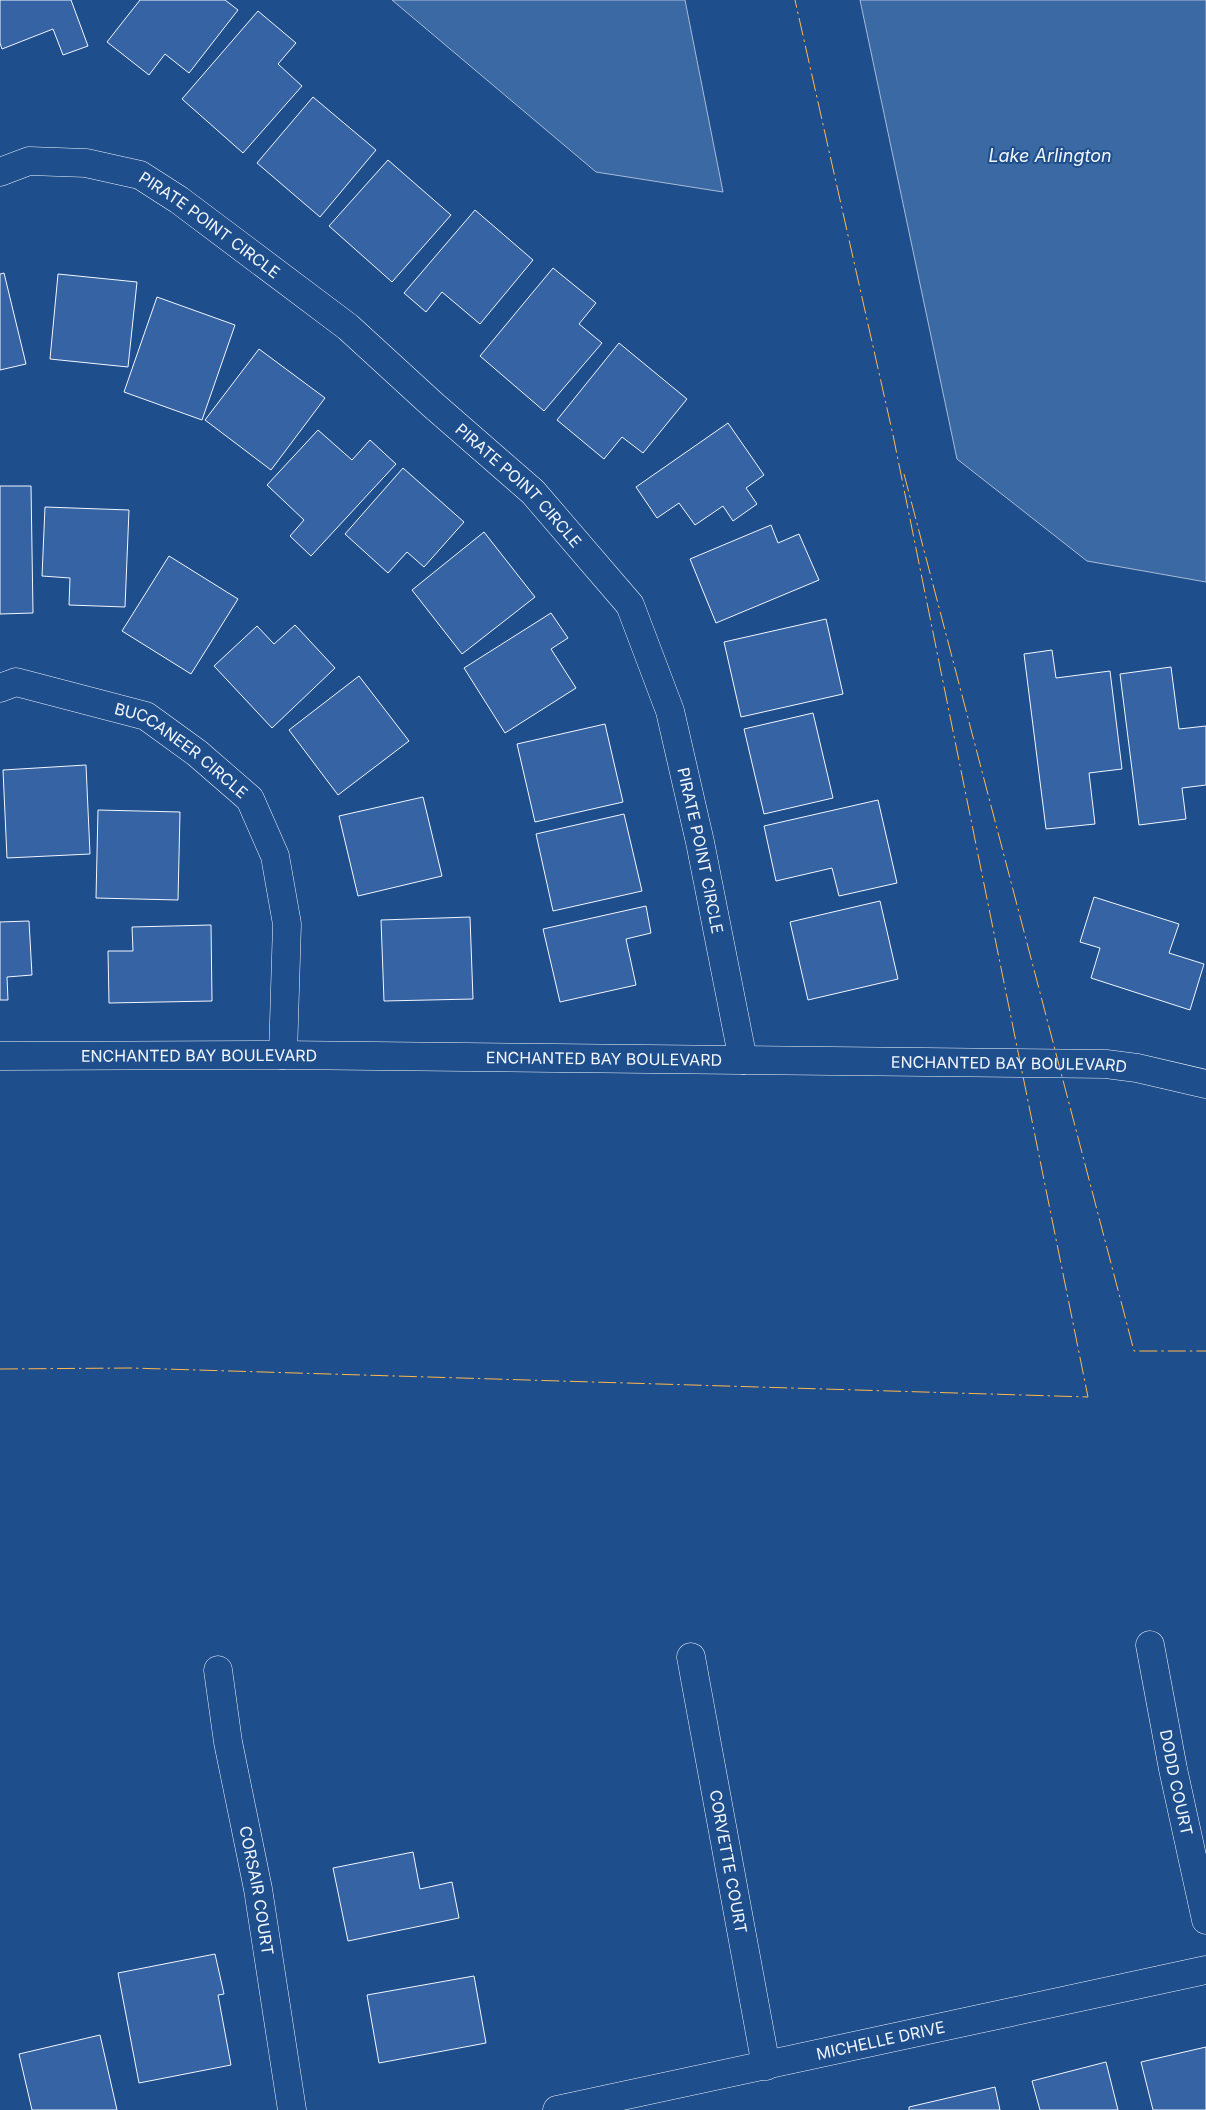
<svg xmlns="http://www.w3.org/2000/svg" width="1206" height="2110" font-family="Inter,sans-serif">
<rect width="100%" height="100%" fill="#1f4e8c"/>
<g fill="#3b69a3" stroke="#a8bbd7">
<path d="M 392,0 L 685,0 L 723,192 L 596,172 Z"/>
<path d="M 860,0 L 1206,0 L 1206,582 L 1087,561 L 957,459 Z"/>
</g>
<g fill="#3563a3" stroke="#f2f6ff">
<path d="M 0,0 L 71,0 L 88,46 L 63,55 L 53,29 L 2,49 L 0,43 Z"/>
<path d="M 140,0 L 225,0 L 238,10 L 189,73 L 165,54 L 149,75 L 107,42 Z"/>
<path d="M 258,11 L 296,43 L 278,64 L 302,86 L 243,153 L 182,99 Z"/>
<path d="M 313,97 L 376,150 L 320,217 L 257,163 Z"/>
<path d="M 388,160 L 451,215 L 392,282 L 329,226 Z"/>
<path d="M 475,210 L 533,260 L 480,324 L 442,292 L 426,312 L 404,293 Z"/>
<path d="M 553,268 L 596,303 L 579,324 L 602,343 L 544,411 L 480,356 Z"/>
<path d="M 4,273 L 26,364 L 0,370 L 0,274 Z"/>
<path d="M 58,274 L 137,282 L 128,367 L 50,359 Z"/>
<path d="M 157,297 L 235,325 L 202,420 L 124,392 Z"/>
<path d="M 619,343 L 687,399 L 643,453 L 622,437 L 604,459 L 557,420 Z"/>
<path d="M 259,349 L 325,398 L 271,470 L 205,420 Z"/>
<path d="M 728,423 L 764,475 L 746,488 L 757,504 L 733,521 L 723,506 L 695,525 L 679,503 L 657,518 L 636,487 Z"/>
<path d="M 318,430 L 352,460 L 370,440 L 396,464 L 311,556 L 290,536 L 304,520 L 267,485 Z"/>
<path d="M 403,468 L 464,522 L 424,567 L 407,552 L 388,573 L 345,534 Z"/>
<path d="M 0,486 L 31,486 L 33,613 L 0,614 Z"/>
<path d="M 45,507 L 129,510 L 125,607 L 69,605 L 70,578 L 42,576 Z"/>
<path d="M 771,525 L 778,543 L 799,534 L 819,580 L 716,623 L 690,559 Z"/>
<path d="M 484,532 L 535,597 L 462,654 L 412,590 Z"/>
<path d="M 169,556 L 238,599 L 191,674 L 122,631 Z"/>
<path d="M 551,613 L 568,638 L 551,649 L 576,688 L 505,733 L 464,668 Z"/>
<path d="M 826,619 L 843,694 L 741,717 L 724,642 Z"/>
<path d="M 295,625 L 335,668 L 272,728 L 214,666 L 257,626 L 274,644 Z"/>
<path d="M 1052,650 L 1056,678 L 1110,671 L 1122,769 L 1089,773 L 1095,824 L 1046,829 L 1024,654 Z"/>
<path d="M 1171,667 L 1179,729 L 1206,726 L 1206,785 L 1182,788 L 1186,819 L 1139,825 L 1120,674 Z"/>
<path d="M 359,676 L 409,741 L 338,795 L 289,730 Z"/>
<path d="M 813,713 L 833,798 L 764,814 L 744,729 Z"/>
<path d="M 605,724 L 623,802 L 535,822 L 517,744 Z"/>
<path d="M 86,765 L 90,854 L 7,858 L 3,770 Z"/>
<path d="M 423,797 L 442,876 L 358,896 L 339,816 Z"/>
<path d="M 878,800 L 897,883 L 839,896 L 832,868 L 776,881 L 764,826 Z"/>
<path d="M 98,810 L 180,812 L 178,900 L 96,898 Z"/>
<path d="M 624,814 L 642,891 L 553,911 L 536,834 Z"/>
<path d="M 1094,897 L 1179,924 L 1169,953 L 1204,964 L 1190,1010 L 1091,978 L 1100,948 L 1080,942 Z"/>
<path d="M 880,901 L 898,979 L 808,1000 L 790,922 Z"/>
<path d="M 646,906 L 651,933 L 626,939 L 636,985 L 560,1002 L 543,929 Z"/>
<path d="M 470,917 L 473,999 L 384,1001 L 381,920 Z"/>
<path d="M 29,921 L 32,975 L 7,977 L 8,1000 L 0,1000 L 0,922 Z"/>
<path d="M 211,925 L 212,1001 L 109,1003 L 108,951 L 133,951 L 132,927 Z"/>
<path d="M 413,1852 L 420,1889 L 452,1882 L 459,1918 L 348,1941 L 333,1868 Z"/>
<path d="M 215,1954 L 224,1994 L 218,1995 L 231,2065 L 139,2083 L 118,1973 Z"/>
<path d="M 474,1976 L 486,2043 L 379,2063 L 367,1995 Z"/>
<path d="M 100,2035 L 117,2110 L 32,2110 L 19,2054 Z"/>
<path d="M 1206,2047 L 1206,2110 L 1153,2110 L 1141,2062 Z"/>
<path d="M 1106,2062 L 1118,2110 L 1040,2110 L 1032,2081 Z"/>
<path d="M 995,2087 L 1000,2110 L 909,2110 L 909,2107 Z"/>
</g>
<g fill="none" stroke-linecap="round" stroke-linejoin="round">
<defs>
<g id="minor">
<path id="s1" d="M 0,172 L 29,161 L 86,163 L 140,175 L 179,200 L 348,327 L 432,404 L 533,492 L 630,605 L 670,711 L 700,842 L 743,1060"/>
<path id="s2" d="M 0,688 L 16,682 L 146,716 L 197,753 L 250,799 L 275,856 L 287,924 L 283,1055"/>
<path id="s3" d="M 0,1056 L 283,1055 L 1106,1064 L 1137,1068 L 1206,1084"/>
<path id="s4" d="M 1150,1645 L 1173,1769 L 1206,1920"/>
<path id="s5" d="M 691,1657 L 766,2066"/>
<path id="s6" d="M 218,1670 L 228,1742 L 258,1889 L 292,2110"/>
<path id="s7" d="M 557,2110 L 1206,1970"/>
</g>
</defs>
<use href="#minor" stroke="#f2f6ff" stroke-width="29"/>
<use href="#minor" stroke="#1f4e8c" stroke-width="28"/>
<g stroke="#ffb74d" stroke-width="1" stroke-dasharray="18 4 2.5 4" stroke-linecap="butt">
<path d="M 904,474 L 1134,1351 L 1206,1351"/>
<path d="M 0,1369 L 131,1368 L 1088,1397 L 893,435 L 795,0"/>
</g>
</g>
<g text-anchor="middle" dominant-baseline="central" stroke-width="4" stroke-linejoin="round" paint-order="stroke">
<g font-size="16" fill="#f2f6ff" stroke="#1f4e8c">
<text stroke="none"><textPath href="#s1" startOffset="229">PIRATE POINT CIRCLE</textPath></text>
<text stroke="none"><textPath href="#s1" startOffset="634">PIRATE POINT CIRCLE</textPath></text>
<text stroke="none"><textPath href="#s2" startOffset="199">BUCCANEER CIRCLE</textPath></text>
<text stroke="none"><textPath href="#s1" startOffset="1054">PIRATE POINT CIRCLE</textPath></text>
<text stroke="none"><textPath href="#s3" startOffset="199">ENCHANTED BAY BOULEVARD</textPath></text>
<text stroke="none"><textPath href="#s3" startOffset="604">ENCHANTED BAY BOULEVARD</textPath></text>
<text stroke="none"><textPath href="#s3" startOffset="1009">ENCHANTED BAY BOULEVARD</textPath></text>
<text stroke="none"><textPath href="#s4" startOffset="140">DODD COURT</textPath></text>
<text stroke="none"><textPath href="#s5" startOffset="208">CORVETTE COURT</textPath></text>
<text stroke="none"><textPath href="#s6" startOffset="224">CORSAIR COURT</textPath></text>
<text stroke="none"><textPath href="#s7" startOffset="331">MICHELLE DRIVE</textPath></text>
</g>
<g font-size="18" font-style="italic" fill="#f2f6ff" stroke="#1f4e8c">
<text x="1050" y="155">Lake Arlington</text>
</g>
</g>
</svg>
